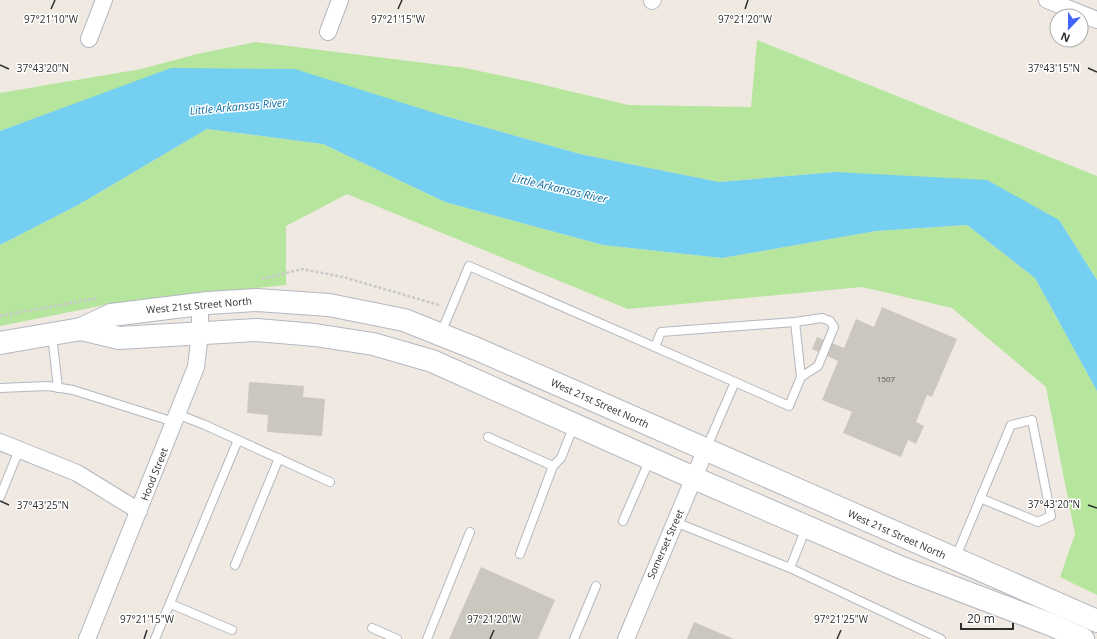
<svg xmlns="http://www.w3.org/2000/svg" width="1097" height="639" font-family="'Open Sans',sans-serif">
<rect width="100%" height="100%" fill="#efe9e1"/>
<g fill="#b6e59e">
<path d="M 757,40 L 1097,176 L 1097,280 L 1059,220 L 836,172 L 719,182 L 580,154 L 438,114 L 25,122 L 0,131 L 0,93 L 141,69 L 197,54 L 256,42 L 465,68 L 527,81 L 628,105 L 751,107 Z"/>
<path d="M 207,129 L 323,144 L 445,202 L 603,245 L 722,258 L 876,231 L 967,225 L 1035,278 L 1097,391 L 1097,595 L 1060,577 L 1075,534 L 1046,387 L 952,308 L 862,287 L 628,309 L 347,194 L 286,226 L 286,285 L 115,303 L 0,326 L 0,245 L 78,205 Z"/>
</g>
<path fill="#75cff0" d="M 171,68 L 295,69 L 438,114 L 580,154 L 719,182 L 836,172 L 987,180 L 1059,220 L 1097,280 L 1097,391 L 1035,278 L 967,225 L 876,231 L 722,258 L 603,245 L 445,202 L 323,144 L 207,129 L 78,205 L 0,245 L 0,131 Z"/>
<g fill="#cbc7bf">
<path d="M 882,307 L 957,339 L 932,397 L 927,395 L 916,422 L 924,426 L 916,444 L 908,440 L 901,457 L 843,433 L 852,412 L 822,400 L 838,361 L 812,349 L 817,337 L 844,348 L 856,319 L 874,327 Z"/>
<path d="M 249,382 L 304,386 L 303,397 L 325,399 L 322,436 L 267,432 L 268,415 L 247,413 Z"/>
<path d="M 481,567 L 555,600 L 538,639 L 449,639 Z"/>
<path d="M 694,622 L 734,639 L 687,639 Z"/>
</g>
<g fill="none" stroke-linecap="round" stroke-linejoin="round">
<defs>
<g id="service">
<path d="M 441,333 L 469,266 L 735,382 L 706,449"/>
<path d="M 52,335 L 58,388"/>
<path d="M 655,347 L 661,332 L 795,322 L 822,318 L 830,321 L 834,327 L 818,366 L 801,377"/>
<path d="M 735,382 L 789,406 L 801,377 L 795,322"/>
<path d="M 0,388 L 48,386 L 73,390 L 174,422"/>
<path d="M 177,414 L 205,425 L 330,482"/>
<path d="M 488,437 L 553,466 L 561,458 L 574,425"/>
<path d="M 0,497 L 19,450"/>
<path d="M 623,521 L 650,459"/>
<path d="M 675,522 L 790,568 L 941,639"/>
<path d="M 520,554 L 553,466"/>
<path d="M 955,559 L 1011,425 L 1032,420 L 1051,516 L 1038,522 L 980,498"/>
<path d="M 235,565 L 279,458"/>
<path d="M 790,568 L 806,528"/>
<path d="M 171,604 L 232,630"/>
<path d="M 372,628 L 397,639"/>
<path d="M 155,639 L 238,440"/>
<path d="M 427,639 L 470,532"/>
<path d="M 574,639 L 596,586"/>
</g>
<g id="minor">
<path d="M 1047,0 L 1097,20"/>
<path d="M 652,1 L 653,0"/>
<path d="M 328,32 L 340,0"/>
<path d="M 89,39 L 104,0"/>
<path d="M 0,442 L 77,473 L 139,511"/>
<path d="M 87,639 L 196,367 L 200,333 L 200,304"/>
<path d="M 626,639 L 706,449"/>
</g>
<g id="secondary">
<path d="M 81,329 L 119,338 L 257,330 L 315,335 L 373,344 L 432,361 L 694,478 L 902,568 L 1052,625 L 1083,639"/>
<path d="M 0,343 L 81,329 L 111,315 L 208,303 L 257,300 L 329,305 L 404,320 L 477,349 L 1097,621"/>
</g>
</defs>
<use href="#service" stroke="#b4b7c1" stroke-width="10"/>
<use href="#minor" stroke="#b4b7c1" stroke-width="18"/>
<use href="#secondary" stroke="#b4b7c1" stroke-width="24"/>
<g stroke="#c9c9c9" stroke-width="2.5" stroke-dasharray="3 2" stroke-linecap="butt">
<path d="M 262,279 L 302,269 L 343,277 L 439,305"/>
<path d="M 0,316 L 98,298"/>
</g>
<use href="#service" stroke="#fff" stroke-width="8"/>
<use href="#minor" stroke="#fff" stroke-width="16"/>
<use href="#secondary" stroke="#fff" stroke-width="22"/>
</g>
<path fill="none" stroke="#2e2e2e" stroke-width="1.5" d="M 51,9 L 55,0M 398,9 L 402,0M 745,9 L 748,0M 0,65 L 9,69M 1088,68 L 1097,72M 0,501 L 9,505M 1088,505 L 1097,508M 144,639 L 147,630M 490,639 L 494,630M 837,639 L 841,630"/>
<g text-anchor="middle" dominant-baseline="central" stroke-width="3" stroke-linejoin="round" paint-order="stroke">
<g font-size="8" fill="#555452">
<text x="886" y="378">1507</text>
</g>
<g font-size="10" fill="#2e2e2e" stroke="#fff">
<text transform="translate(199 305) rotate(-5)">West 21st Street North</text>
<text transform="translate(600 403) rotate(24)">West 21st Street North</text>
<text transform="translate(154 474) rotate(-68)">Hood Street</text>
<text transform="translate(897 534) rotate(24)">West 21st Street North</text>
<text transform="translate(665 544) rotate(-66)">Somerset Street</text>
</g>
<g font-size="11" font-style="italic" fill="#0d6fa3" stroke="#fff">
<text transform="translate(238 106) rotate(-5)">Little Arkansas River</text>
<text transform="translate(560 188) rotate(13)">Little Arkansas River</text>
</g>
</g>
<g font-size="10" text-anchor="middle" fill="#2e2e2e" stroke="#fff" stroke-width="3" stroke-linejoin="round" paint-order="stroke">
<text x="51" y="23">97°21'10"W</text>
<text x="398" y="23">97°21'15"W</text>
<text x="745" y="23">97°21'20"W</text>
<text x="1054" y="72">37°43'15"N</text>
<text x="43" y="72">37°43'20"N</text>
<text x="1054" y="508">37°43'20"N</text>
<text x="43" y="509">37°43'25"N</text>
<text x="147" y="623">97°21'15"W</text>
<text x="494" y="623">97°21'20"W</text>
<text x="841" y="623">97°21'25"W</text>
</g>
<g transform="translate(1069 28) rotate(202)"><circle r="19" fill="#ffffff" stroke="#ababab"/>
<path d="M0-3L7 15L0 10L-7 15Z" fill="#4264fb"/>
<text y="-6" font-size="11" font-weight="bold" text-anchor="middle" fill="#2e2e2e">N</text>
</g>
<path d="M961 623v6h52v-6" fill="none" stroke="#2e2e2e" stroke-width="2"/>
<text x="967" y="623" font-size="12" fill="#2e2e2e" stroke="#ffffff" stroke-width="3" paint-order="stroke">20 m</text>
</svg>
